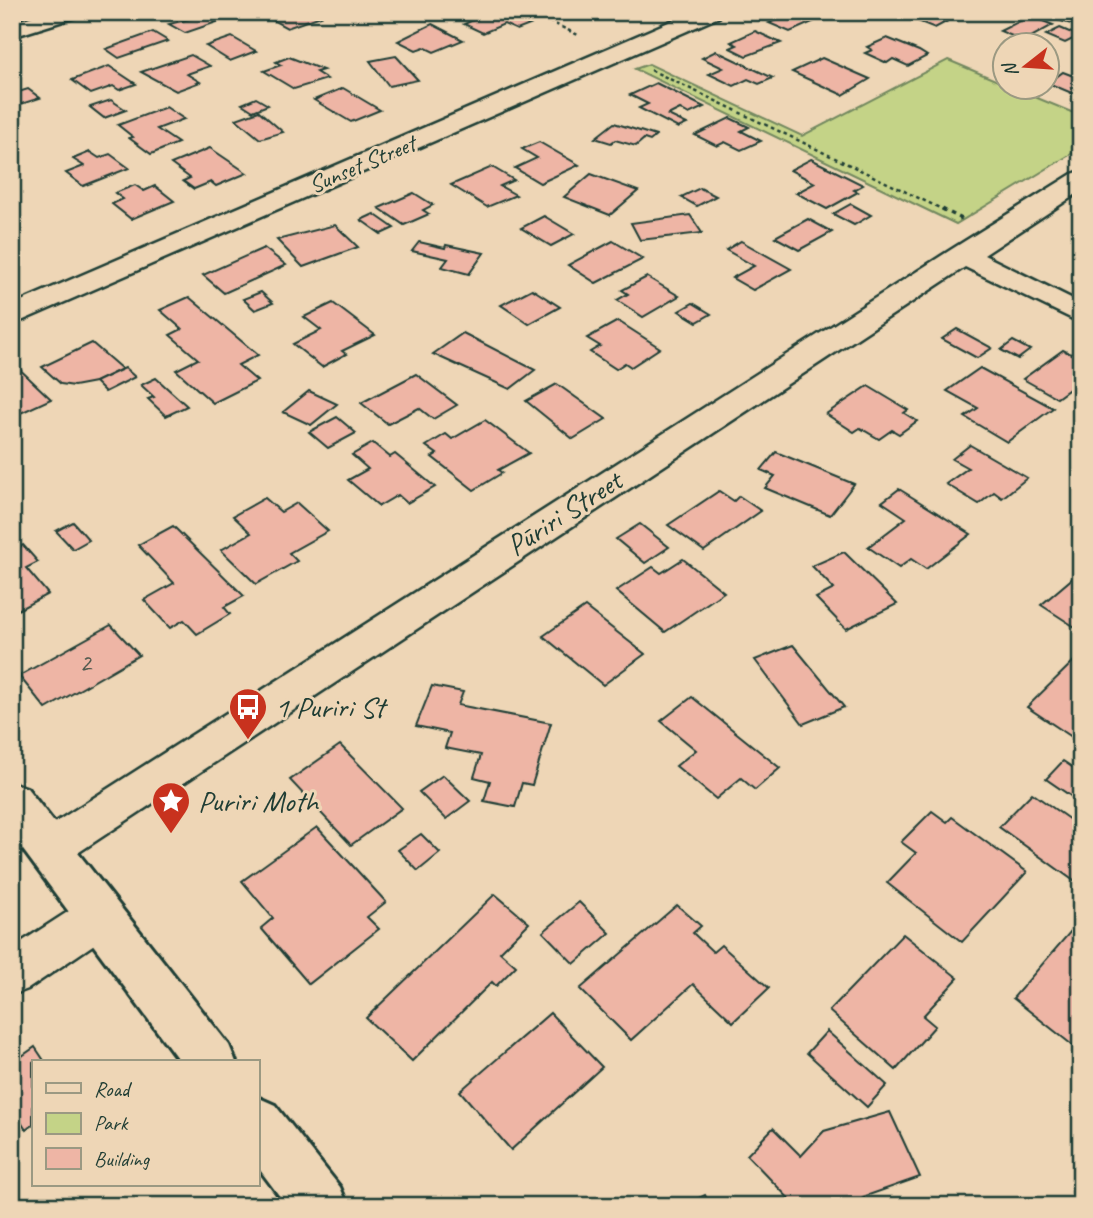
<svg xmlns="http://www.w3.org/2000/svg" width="1093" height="1218" font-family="Caveat,sans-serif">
<rect width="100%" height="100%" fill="#eed6b6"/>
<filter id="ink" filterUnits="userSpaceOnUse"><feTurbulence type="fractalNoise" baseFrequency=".0143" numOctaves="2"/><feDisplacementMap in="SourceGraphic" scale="14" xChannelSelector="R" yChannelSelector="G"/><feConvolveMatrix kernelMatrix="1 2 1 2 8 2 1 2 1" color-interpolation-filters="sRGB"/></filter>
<g filter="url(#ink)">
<path fill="#c4d387" stroke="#72885e" stroke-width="2" d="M 948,60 L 1005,84 L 1006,88 L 1013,88 L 1081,116 L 1081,148 L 956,224 L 635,69 L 649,64 L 802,136 Z"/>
<g fill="#eeb5a5" stroke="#1f3d34" stroke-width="2">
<path d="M 277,12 L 315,12 L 321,16 L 287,28 L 265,16 Z"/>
<path d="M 475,12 L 503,12 L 530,25 L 517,30 L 504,24 L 483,33 L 464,24 L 483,16 Z"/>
<path d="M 794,12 L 813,12 L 824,17 L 790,32 L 769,23 Z"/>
<path d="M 958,12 L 1007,12 L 1004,19 Z"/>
<path d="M 1067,12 L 1081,12 L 1081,27 L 1054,19 Z"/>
<path d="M 927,14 L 946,22 L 935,28 L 915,20 Z"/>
<path d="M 206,15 L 217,22 L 185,33 L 169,24 Z"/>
<path d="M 1030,16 L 1053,25 L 1024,41 L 1000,31 Z"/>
<path d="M 432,24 L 463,40 L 434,52 L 424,47 L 416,50 L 398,41 Z"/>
<path d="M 1060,28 L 1079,36 L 1065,43 L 1046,35 Z"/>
<path d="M 755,31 L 781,43 L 746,56 L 730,48 L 737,45 L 731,42 Z"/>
<path d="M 153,32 L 168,41 L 119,58 L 106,49 Z"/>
<path d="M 232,37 L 256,51 L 230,61 L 206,46 Z"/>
<path d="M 887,38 L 919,51 L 927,56 L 908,66 L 893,59 L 887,63 L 865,53 L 872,50 L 867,47 Z"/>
<path d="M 716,51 L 773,78 L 759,84 L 748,79 L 734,86 L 709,74 L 723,68 L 702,58 Z"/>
<path d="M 191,55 L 210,66 L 187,74 L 200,82 L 176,91 L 141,72 Z"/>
<path d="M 396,56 L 418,80 L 389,86 L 370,61 Z"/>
<path d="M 289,57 L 323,70 L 316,72 L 327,79 L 294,89 L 264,71 L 281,65 L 276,62 Z"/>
<path d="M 822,58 L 870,79 L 843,95 L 792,72 Z"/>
<path d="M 109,66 L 136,84 L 119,90 L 113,86 L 91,94 L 72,80 Z"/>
<path d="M 1063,72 L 1081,79 L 1081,97 L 1048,83 Z"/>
<path d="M 656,83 L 704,107 L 689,114 L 680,109 L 668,115 L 687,124 L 678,128 L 639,108 L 648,104 L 630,95 Z"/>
<path d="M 343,88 L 380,110 L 351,122 L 314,100 Z"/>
<path d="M 28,89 L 40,98 L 12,107 L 12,94 Z"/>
<path d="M 256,98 L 268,105 L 253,111 L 242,104 Z"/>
<path d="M 111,100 L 126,110 L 104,118 L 90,107 Z"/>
<path d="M 166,107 L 184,119 L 157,129 L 178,143 L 151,154 L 129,138 L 133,137 L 118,125 Z"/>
<path d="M 259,111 L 283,132 L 260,139 L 236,119 Z"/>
<path d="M 730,118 L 749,127 L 741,131 L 761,141 L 741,150 L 725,142 L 717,146 L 695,135 Z"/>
<path d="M 614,123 L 656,136 L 650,141 L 644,139 L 636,146 L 615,140 L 611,143 L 595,138 Z"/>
<path d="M 539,142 L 579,165 L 540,183 L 515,168 L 537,158 L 522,149 Z"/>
<path d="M 210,148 L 247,173 L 216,186 L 211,182 L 194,189 L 183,181 L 190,178 L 171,164 Z"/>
<path d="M 90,152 L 99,158 L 110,154 L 129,168 L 83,186 L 66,173 L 84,166 L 73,159 Z"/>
<path d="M 811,159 L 863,185 L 854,190 L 858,192 L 827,209 L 796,193 L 815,183 L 790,170 Z"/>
<path d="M 492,167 L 514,180 L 500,186 L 516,195 L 487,207 L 451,185 Z"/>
<path d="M 591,174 L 638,191 L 610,215 L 564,197 Z"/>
<path d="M 135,185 L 144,191 L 155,186 L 174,201 L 131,219 L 112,204 L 123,199 L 115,193 Z"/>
<path d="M 700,188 L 716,196 L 697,206 L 681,197 Z"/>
<path d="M 414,193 L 433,205 L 423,210 L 429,214 L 404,225 L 379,208 Z"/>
<path d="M 851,204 L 871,215 L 854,225 L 833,214 Z"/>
<path d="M 374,214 L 394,228 L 381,234 L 361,220 Z"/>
<path d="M 690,215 L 702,233 L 640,240 L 631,223 Z"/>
<path d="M 544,216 L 574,234 L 551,246 L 521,228 Z"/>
<path d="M 808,219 L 832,232 L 799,250 L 775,237 Z"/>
<path d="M 335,225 L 358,247 L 303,267 L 277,240 Z"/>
<path d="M 613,241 L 643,259 L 596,283 L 568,265 Z"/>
<path d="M 741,241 L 791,269 L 753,290 L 732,278 L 754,266 L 726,250 Z"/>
<path d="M 419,242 L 445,248 L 446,245 L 484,253 L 469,274 L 442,267 L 448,259 L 412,251 Z"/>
<path d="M 264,248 L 286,265 L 224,293 L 203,275 Z"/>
<path d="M 647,277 L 679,296 L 643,317 L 617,300 L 628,294 L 622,290 Z"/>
<path d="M 532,289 L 560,307 L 529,324 L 501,305 Z"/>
<path d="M 261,292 L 273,303 L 255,310 L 243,299 Z"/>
<path d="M 189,297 L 258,355 L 238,365 L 257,381 L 213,403 L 176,370 L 198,359 L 170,335 L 182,329 L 160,310 Z"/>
<path d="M 333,303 L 375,335 L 342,351 L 346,354 L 322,367 L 293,344 L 321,330 L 304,317 Z"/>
<path d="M 693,303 L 711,314 L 697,322 L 679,311 Z"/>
<path d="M 618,321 L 660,348 L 631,367 L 625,363 L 616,369 L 590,352 L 600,346 L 587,338 Z"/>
<path d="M 957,329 L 992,348 L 977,358 L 942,339 Z"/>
<path d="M 463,333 L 535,370 L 510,389 L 433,354 Z"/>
<path d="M 1013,341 L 1030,350 L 1018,359 L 1001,350 Z"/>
<path d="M 92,343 L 122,369 L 95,382 L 74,386 L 61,384 L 42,367 Z"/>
<path d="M 1063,350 L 1081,359 L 1080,388 L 1075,385 L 1057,398 L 1023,379 Z"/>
<path d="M 12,362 L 51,399 L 12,417 Z"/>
<path d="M 125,368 L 135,377 L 105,392 L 95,382 Z"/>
<path d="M 980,368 L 1053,408 L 1007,442 L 965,417 L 978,408 L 947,391 Z"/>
<path d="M 416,374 L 457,405 L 433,419 L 419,408 L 388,424 L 361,403 Z"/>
<path d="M 156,378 L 187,406 L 166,416 L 148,399 L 154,397 L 141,385 Z"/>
<path d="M 557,384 L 606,419 L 573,439 L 526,401 Z"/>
<path d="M 868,386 L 908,410 L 904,413 L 917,421 L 899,434 L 892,430 L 879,439 L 860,428 L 854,432 L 826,414 Z"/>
<path d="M 309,391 L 337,404 L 311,425 L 283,412 Z"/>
<path d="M 337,417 L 356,433 L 328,448 L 309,432 Z"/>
<path d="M 485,420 L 529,453 L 498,470 L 502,473 L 474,490 L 432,457 L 437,454 L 426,446 L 446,434 L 452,439 Z"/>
<path d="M 373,443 L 390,457 L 395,454 L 435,487 L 407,503 L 398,495 L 379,506 L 348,480 L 368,469 L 352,455 Z"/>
<path d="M 970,445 L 1027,478 L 1002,498 L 994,492 L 979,504 L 946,484 L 968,468 L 952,459 Z"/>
<path d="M 776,452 L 854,484 L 830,515 L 765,488 L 775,476 L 761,470 Z"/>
<path d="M 899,489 L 971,534 L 926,569 L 911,559 L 899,568 L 868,547 L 906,518 L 882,502 Z"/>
<path d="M 719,491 L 734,501 L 739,496 L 761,511 L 704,551 L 668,525 Z"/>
<path d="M 265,498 L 281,512 L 297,503 L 328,531 L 289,553 L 297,561 L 256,584 L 221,550 L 251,533 L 233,516 Z"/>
<path d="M 73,522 L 89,540 L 73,549 L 56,531 Z"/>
<path d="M 640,524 L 669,547 L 645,563 L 616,539 Z"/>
<path d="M 173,526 L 244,596 L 224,607 L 230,614 L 197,634 L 184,620 L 170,628 L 144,600 L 174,583 L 138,545 Z"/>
<path d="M 23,545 L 38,562 L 26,568 L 48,594 L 16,611 L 12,607 L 12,551 Z"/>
<path d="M 844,552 L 897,604 L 846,629 L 816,598 L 834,589 L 812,566 Z"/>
<path d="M 683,559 L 724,592 L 665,632 L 616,591 L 653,567 L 661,573 Z"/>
<path d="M 1081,571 L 1081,631 L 1041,605 Z"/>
<path d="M 585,607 L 645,654 L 603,685 L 543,636 Z"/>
<path d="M 111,625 L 139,655 L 46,709 L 19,676 Z"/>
<path d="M 793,645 L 844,707 L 803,724 L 755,660 Z"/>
<path d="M 1081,654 L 1081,738 L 1078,741 L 1027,707 Z"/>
<path d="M 432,686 L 463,692 L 458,705 L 551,723 L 532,785 L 522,783 L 515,807 L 484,801 L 490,781 L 474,777 L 481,755 L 445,748 L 450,733 L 416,726 Z"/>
<path d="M 692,697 L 780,768 L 755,790 L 741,778 L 716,799 L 676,766 L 696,750 L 661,721 Z"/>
<path d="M 340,745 L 402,808 L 351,845 L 290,780 Z"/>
<path d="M 1063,761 L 1081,773 L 1081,803 L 1046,779 Z"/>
<path d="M 443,775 L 470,801 L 446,819 L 419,792 Z"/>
<path d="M 1032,793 L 1073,822 L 1081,814 L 1081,886 L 999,827 Z"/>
<path d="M 932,811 L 947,822 L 952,817 L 1027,872 L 962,942 L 887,883 L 916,853 L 901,842 Z"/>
<path d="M 317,827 L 386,902 L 367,917 L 379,929 L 309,984 L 261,928 L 273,918 L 242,881 Z"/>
<path d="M 421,834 L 440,853 L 418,871 L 398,850 Z"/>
<path d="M 495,894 L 529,923 L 500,952 L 516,966 L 496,986 L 492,982 L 412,1061 L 366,1018 Z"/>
<path d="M 579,902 L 610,933 L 574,964 L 543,932 Z"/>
<path d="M 677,905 L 701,926 L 693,933 L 713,952 L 721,945 L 769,988 L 733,1022 L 693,984 L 631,1040 L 580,989 Z"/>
<path d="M 1077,924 L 1081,927 L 1081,1052 L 1013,998 Z"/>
<path d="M 903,934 L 958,978 L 923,1016 L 935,1026 L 896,1070 L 829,1011 Z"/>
<path d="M 550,1013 L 602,1067 L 511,1150 L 460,1091 Z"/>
<path d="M 827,1031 L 887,1085 L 867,1107 L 807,1053 Z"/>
<path d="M 35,1047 L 45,1062 L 33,1062 L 33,1124 L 26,1130 L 12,1108 L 12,1063 Z"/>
<path d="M 890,1112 L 920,1177 L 863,1197 L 871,1206 L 796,1206 L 747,1155 L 773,1128 L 801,1156 L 824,1131 Z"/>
<path d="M 705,1195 L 710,1206 L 682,1206 Z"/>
</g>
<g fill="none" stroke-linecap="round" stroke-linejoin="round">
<defs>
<g id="street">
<path d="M 45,12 L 79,12 L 76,17 L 12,37 L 12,23 Z"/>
<path d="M 692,12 L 722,12 L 719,17 L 12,325 L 12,305 Z"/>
<path d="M 1081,171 L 1081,191 L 984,255 L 1081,303 L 1081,323 L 965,267 L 64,862 L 49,868 L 34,862 L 28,849 L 34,836 L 952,249 L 1072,174 Z"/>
<path d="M 99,896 L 115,902 L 121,916 L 115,930 L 28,989 L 12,995 L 12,948 L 83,902 Z"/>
</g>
<g id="secondary">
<path d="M 12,783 L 27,788 L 229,1045 L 236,1062 L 180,1062 L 12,835 Z"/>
<path d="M 257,1097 L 275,1105 L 340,1187 L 348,1206 L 287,1206 L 257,1166 Z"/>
</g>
</defs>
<use href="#street" stroke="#1f3d34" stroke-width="5"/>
<use href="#secondary" stroke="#1f3d34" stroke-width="6"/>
<g stroke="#1f3d34" stroke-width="2.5" stroke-dasharray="3.5 3.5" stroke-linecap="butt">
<path d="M 530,12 L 580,36"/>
<path d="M 651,70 L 946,211"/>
</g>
<path stroke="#1f3d34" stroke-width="3.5" stroke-dasharray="4.5 4.5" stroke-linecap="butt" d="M 942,209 L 962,219"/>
<use href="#street" fill="#eed6b6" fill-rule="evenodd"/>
<use href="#secondary" fill="#eed6b6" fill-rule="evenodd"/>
</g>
</g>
<defs>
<symbol id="bus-pin" viewBox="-11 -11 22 30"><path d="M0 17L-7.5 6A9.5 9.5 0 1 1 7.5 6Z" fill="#c8321e" stroke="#eed6b6"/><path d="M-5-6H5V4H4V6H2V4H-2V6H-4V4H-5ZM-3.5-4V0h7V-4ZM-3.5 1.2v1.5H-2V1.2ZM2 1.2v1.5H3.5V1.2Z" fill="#fff"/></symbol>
<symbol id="sight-pin" viewBox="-11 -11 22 30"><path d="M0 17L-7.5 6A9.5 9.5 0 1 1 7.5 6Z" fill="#c8321e" stroke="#eed6b6"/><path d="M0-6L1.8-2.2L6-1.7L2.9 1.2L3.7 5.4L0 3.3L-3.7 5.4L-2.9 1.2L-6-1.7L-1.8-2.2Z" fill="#fff"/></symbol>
</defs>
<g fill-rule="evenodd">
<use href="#bus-pin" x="226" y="685" width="44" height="60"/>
<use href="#sight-pin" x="149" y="779" width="44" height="60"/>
</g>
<g text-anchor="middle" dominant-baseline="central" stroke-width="6" stroke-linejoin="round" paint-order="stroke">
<g font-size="24" fill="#1f3d34" stroke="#eed6b6">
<text transform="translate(362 164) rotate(-23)">Sunset Street</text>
</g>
<g font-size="26" fill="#535b50">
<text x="85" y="662">2</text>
</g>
<g font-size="30" fill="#1f3d34" stroke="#eed6b6">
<text transform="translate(564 513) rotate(-33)">Pūriri Street</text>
</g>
<g font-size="30" fill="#1f3d34" stroke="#eed6b6" text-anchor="start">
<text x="275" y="707">1 Puriri St</text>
<text x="198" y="801">Puriri Moth</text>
</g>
</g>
<rect width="1093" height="1218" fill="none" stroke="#eed6b6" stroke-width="42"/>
<rect x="21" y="21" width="1051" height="1176" fill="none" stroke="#1f3d34" stroke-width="2.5" filter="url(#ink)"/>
<rect x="32" y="1060" width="228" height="126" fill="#eed6b6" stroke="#9b9982" stroke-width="2"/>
<rect x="46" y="1083" width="35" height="10" fill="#eed6b6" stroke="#9b9982" stroke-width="2"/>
<text x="94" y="1096" font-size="21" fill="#1f3d34">Road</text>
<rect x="46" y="1113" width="35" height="21" fill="#c4d387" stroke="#9b9982" stroke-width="2"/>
<text x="94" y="1130" font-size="21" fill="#1f3d34">Park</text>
<rect x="46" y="1148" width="35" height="21" fill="#eeb5a5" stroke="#9b9982" stroke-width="2"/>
<text x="94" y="1166" font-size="21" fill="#1f3d34">Building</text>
<g transform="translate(1026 66) rotate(253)"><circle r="33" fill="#eed6b6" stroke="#9b9982" stroke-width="2"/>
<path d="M0-5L12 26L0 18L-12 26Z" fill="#c8321e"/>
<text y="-10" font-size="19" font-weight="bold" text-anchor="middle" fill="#1f3d34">N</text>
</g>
</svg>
